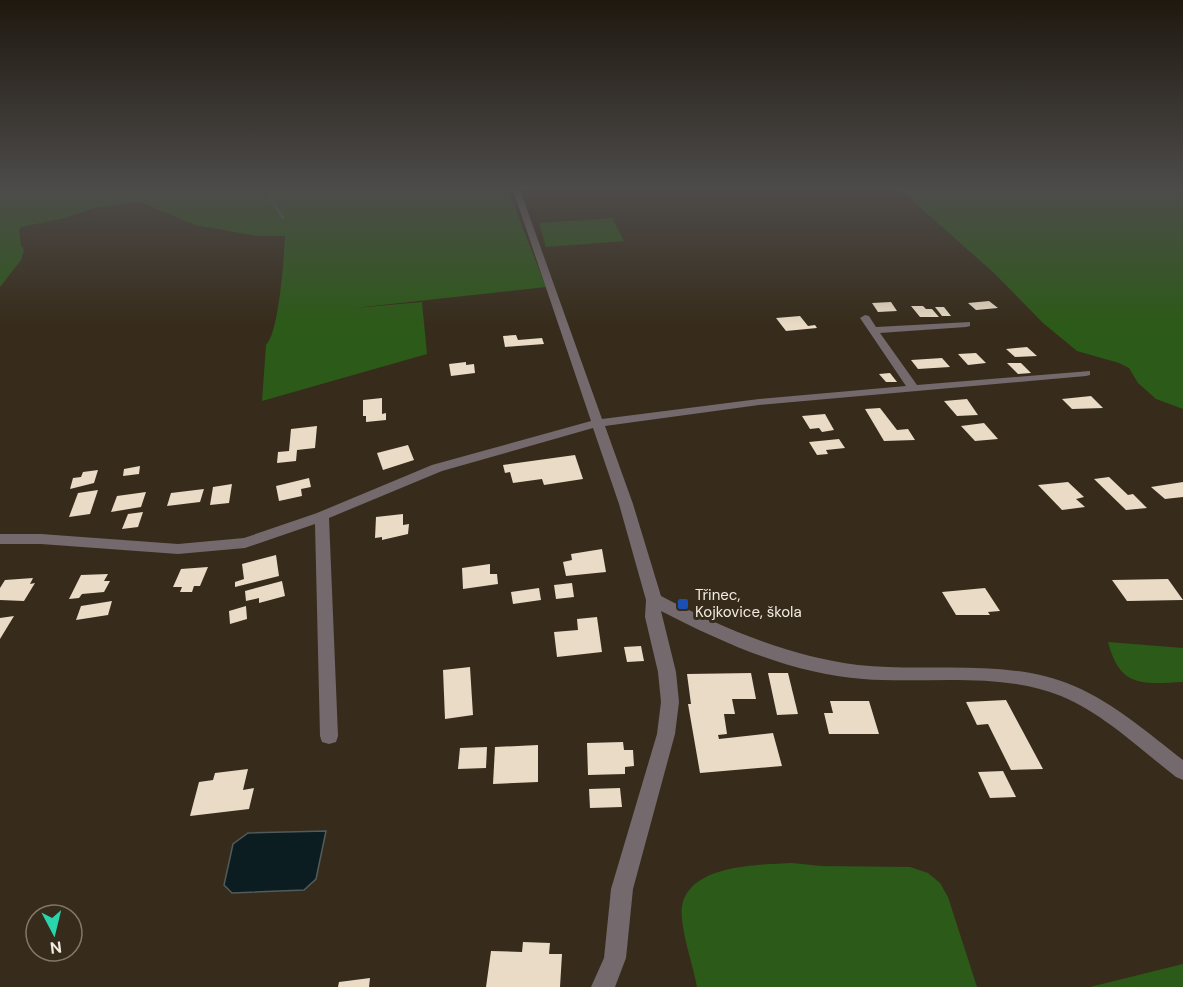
<svg xmlns="http://www.w3.org/2000/svg" width="1183" height="987" font-family="'DM Sans',sans-serif">
<rect width="100%" height="100%" fill="#372c1b"/>
<g fill="#2c5a18">
<path d="M 0,187 L 507,187 L 546,287 L 354,308 L 422,302 L 427,354 L 262,401 L 266,345 C 279,333 284,257 285,236 L 256,236 L 195,225 L 140,202 L 94,208 L 65,218 L 21,227 L 19,230 L 21,245 L 24,250 L 21,260 L 0,287 Z"/>
<path d="M 897,187 L 1183,187 L 1183,409 L 1156,399 L 1138,383 L 1129,368 L 1119,363 L 1077,351 L 1043,323 L 994,273 Z"/>
<path d="M 612,218 L 624,241 L 546,247 L 539,223 Z"/>
<path d="M 1108,642 L 1183,648 L 1183,682 C 1142,684 1120,688 1108,642 Z"/>
<path d="M 792,863 L 821,866 L 910,867 L 928,873 L 940,883 L 948,897 L 977,987 L 697,987 C 693,965 684,941 682,919 C 676,864 756,865 792,863 Z"/>
<path d="M 1183,964 L 1183,987 L 1090,987 Z"/>
</g>
<path fill="#0c1d21" stroke="#515b5b" stroke-width="1.5" d="M 326,831 L 316,879 L 304,890 L 232,893 L 224,885 L 233,844 L 248,833 Z"/>
<g fill="none" stroke-linecap="round" stroke-linejoin="round">
<path stroke="#515b5b" stroke-width="3" d="M 264,187 L 283,218"/>
</g>
<g fill="#e9dbc5">
<path d="M 989,301 L 998,308 L 976,310 L 968,303 Z"/>
<path d="M 891,302 L 897,311 L 878,312 L 872,303 Z"/>
<path d="M 911,306 L 923,306 L 926,309 L 932,309 L 939,317 L 920,317 Z"/>
<path d="M 935,307 L 944,307 L 951,316 L 942,316 Z"/>
<path d="M 800,316 L 808,326 L 815,325 L 817,328 L 786,331 L 776,318 Z"/>
<path d="M 516,335 L 518,340 L 542,338 L 544,344 L 505,347 L 503,336 Z"/>
<path d="M 1027,347 L 1037,356 L 1015,357 L 1006,349 Z"/>
<path d="M 976,353 L 986,363 L 968,365 L 958,354 Z"/>
<path d="M 942,358 L 950,367 L 918,369 L 911,360 Z"/>
<path d="M 466,362 L 466,365 L 474,364 L 475,373 L 451,376 L 449,364 Z"/>
<path d="M 1007,363 L 1021,363 L 1031,373 L 1018,374 Z"/>
<path d="M 890,373 L 897,382 L 886,382 L 879,374 Z"/>
<path d="M 1091,396 L 1103,408 L 1072,409 L 1062,399 Z"/>
<path d="M 382,398 L 382,414 L 386,413 L 386,420 L 366,422 L 366,416 L 363,416 L 363,400 Z"/>
<path d="M 967,399 L 978,415 L 957,416 L 944,401 Z"/>
<path d="M 880,408 L 897,430 L 908,429 L 915,440 L 884,441 L 865,409 Z"/>
<path d="M 825,414 L 834,430 L 822,432 L 819,428 L 810,429 L 802,416 Z"/>
<path d="M 984,423 L 998,439 L 975,441 L 961,426 Z"/>
<path d="M 317,426 L 315,448 L 297,450 L 296,461 L 277,463 L 278,452 L 289,451 L 291,429 Z"/>
<path d="M 839,439 L 845,448 L 826,450 L 828,454 L 817,455 L 809,442 Z"/>
<path d="M 408,445 L 414,460 L 383,470 L 377,453 Z"/>
<path d="M 575,455 L 583,479 L 544,485 L 542,479 L 513,483 L 510,472 L 505,473 L 503,465 Z"/>
<path d="M 140,466 L 139,474 L 123,476 L 124,469 Z"/>
<path d="M 98,470 L 94,483 L 70,489 L 73,478 L 81,477 L 83,472 Z"/>
<path d="M 1109,477 L 1128,495 L 1133,494 L 1147,508 L 1126,510 L 1094,479 Z"/>
<path d="M 309,478 L 311,487 L 301,489 L 302,496 L 279,501 L 276,486 Z"/>
<path d="M 1068,482 L 1084,497 L 1076,499 L 1085,507 L 1062,510 L 1038,485 Z"/>
<path d="M 1183,482 L 1183,497 L 1165,499 L 1151,487 Z"/>
<path d="M 232,484 L 229,503 L 210,505 L 213,487 Z"/>
<path d="M 204,489 L 200,502 L 167,506 L 171,493 Z"/>
<path d="M 98,490 L 90,514 L 69,517 L 78,493 Z"/>
<path d="M 146,492 L 141,507 L 111,512 L 117,496 Z"/>
<path d="M 143,512 L 138,527 L 122,529 L 128,514 Z"/>
<path d="M 403,514 L 403,525 L 409,524 L 408,534 L 382,540 L 382,537 L 375,538 L 376,517 Z"/>
<path d="M 602,549 L 606,572 L 566,576 L 563,562 L 572,560 L 571,554 Z"/>
<path d="M 276,555 L 279,576 L 235,587 L 235,582 L 244,579 L 242,564 Z"/>
<path d="M 490,564 L 490,574 L 497,574 L 498,584 L 463,589 L 462,568 Z"/>
<path d="M 208,567 L 200,586 L 194,586 L 192,592 L 180,592 L 182,587 L 173,587 L 181,569 Z"/>
<path d="M 108,574 L 104,581 L 110,581 L 104,592 L 82,594 L 79,598 L 69,599 L 81,575 Z"/>
<path d="M 33,578 L 30,584 L 35,583 L 24,601 L 0,600 L 0,588 L 5,580 Z"/>
<path d="M 1168,579 L 1183,600 L 1127,601 L 1112,580 Z"/>
<path d="M 282,581 L 285,596 L 259,603 L 259,598 L 246,601 L 245,591 Z"/>
<path d="M 572,583 L 574,597 L 556,599 L 554,585 Z"/>
<path d="M 539,588 L 541,600 L 513,604 L 511,592 Z"/>
<path d="M 985,588 L 1000,611 L 988,612 L 990,615 L 956,615 L 942,592 Z"/>
<path d="M 112,601 L 108,615 L 76,620 L 81,606 Z"/>
<path d="M 246,606 L 247,619 L 230,624 L 229,611 Z"/>
<path d="M 14,616 L 0,639 L 0,618 Z"/>
<path d="M 597,617 L 602,652 L 557,657 L 554,632 L 578,630 L 577,619 Z"/>
<path d="M 641,646 L 644,661 L 627,662 L 624,647 Z"/>
<path d="M 470,667 L 473,715 L 445,719 L 443,670 Z"/>
<path d="M 751,673 L 756,699 L 732,699 L 735,714 L 724,714 L 727,734 L 718,735 L 719,739 L 773,733 L 782,766 L 700,773 L 688,704 L 691,704 L 687,674 Z"/>
<path d="M 768,673 L 788,673 L 798,714 L 777,715 Z"/>
<path d="M 1006,700 L 1043,769 L 1011,770 L 988,724 L 977,725 L 966,702 Z"/>
<path d="M 830,701 L 869,701 L 879,734 L 829,734 L 824,713 L 833,713 Z"/>
<path d="M 623,742 L 624,750 L 633,750 L 634,766 L 625,767 L 625,774 L 588,775 L 587,743 Z"/>
<path d="M 538,745 L 538,782 L 493,784 L 495,747 Z"/>
<path d="M 487,747 L 486,768 L 458,769 L 460,748 Z"/>
<path d="M 248,769 L 243,790 L 254,788 L 249,809 L 190,816 L 199,782 L 213,780 L 215,773 Z"/>
<path d="M 1003,771 L 1016,797 L 990,798 L 978,772 Z"/>
<path d="M 620,788 L 622,807 L 590,808 L 589,789 Z"/>
<path d="M 523,942 L 550,943 L 549,954 L 562,954 L 560,987 L 486,987 L 491,951 L 522,952 Z"/>
<path d="M 370,978 L 369,987 L 338,987 L 339,982 Z"/>
</g>
<g fill="none" stroke-linecap="round" stroke-linejoin="round">
<path fill="#74696c" fill-rule="evenodd" d="M 512,187 L 519,187 L 602,419 L 759,399 L 906,386 L 860,318 L 865,315 L 869,316 L 876,327 L 970,322 L 970,326 L 966,327 L 880,333 L 917,385 L 1090,371 L 1090,375 L 1086,376 L 759,405 L 605,426 L 633,504 L 661,596 C 723,628 787,656 858,665 C 930,673 1005,657 1074,686 C 1114,703 1148,733 1183,760 L 1183,780 L 1176,777 C 1140,749 1104,714 1061,696 C 999,671 928,684 863,679 C 792,674 723,643 661,611 L 676,672 L 679,702 L 675,734 L 633,889 L 626,958 L 615,987 L 591,987 L 604,958 L 611,889 L 657,734 L 661,702 L 658,672 L 645,617 L 646,600 L 619,504 L 593,428 L 442,471 L 329,518 L 338,736 L 336,742 L 329,744 L 322,742 L 320,736 L 315,524 L 245,548 L 178,554 L 41,544 L 0,544 L 0,534 L 41,534 L 178,544 L 244,538 L 317,513 L 432,465 L 591,421 Z"/>
</g>
<linearGradient id="sky" x2="0" y2="1"><stop stop-color="#1e180f"/><stop offset="0.58" stop-color="#4d4b4a"/><stop offset="1" stop-color="#4d4b4a" stop-opacity="0"/></linearGradient>
<rect width="1183" height="325" fill="url(#sky)"/>
<rect fill="#1a4fb4" stroke="#372c1b" stroke-width="2" x="677" y="598" width="12" height="12" rx="3"/>
<g text-anchor="middle" dominant-baseline="central" stroke-width="6" stroke-linejoin="round" paint-order="stroke">
<g font-size="15" fill="#f3ebe1" stroke="#372c1b" text-anchor="start">
<text x="695" y="595">Třinec,<tspan x="695" dy="17">Kojkovice, škola</tspan></text>
</g>
</g>
<g transform="translate(54 933) rotate(173)"><circle r="28" fill="#372c1b" stroke="#82786a" stroke-width="1.5"/>
<path d="M0-4.5L10 22L0 15L-10 22Z" fill="#2ad5ac"/>
<text y="-9" font-size="16" font-weight="bold" text-anchor="middle" fill="#f3ebe1">N</text>
</g>
</svg>
